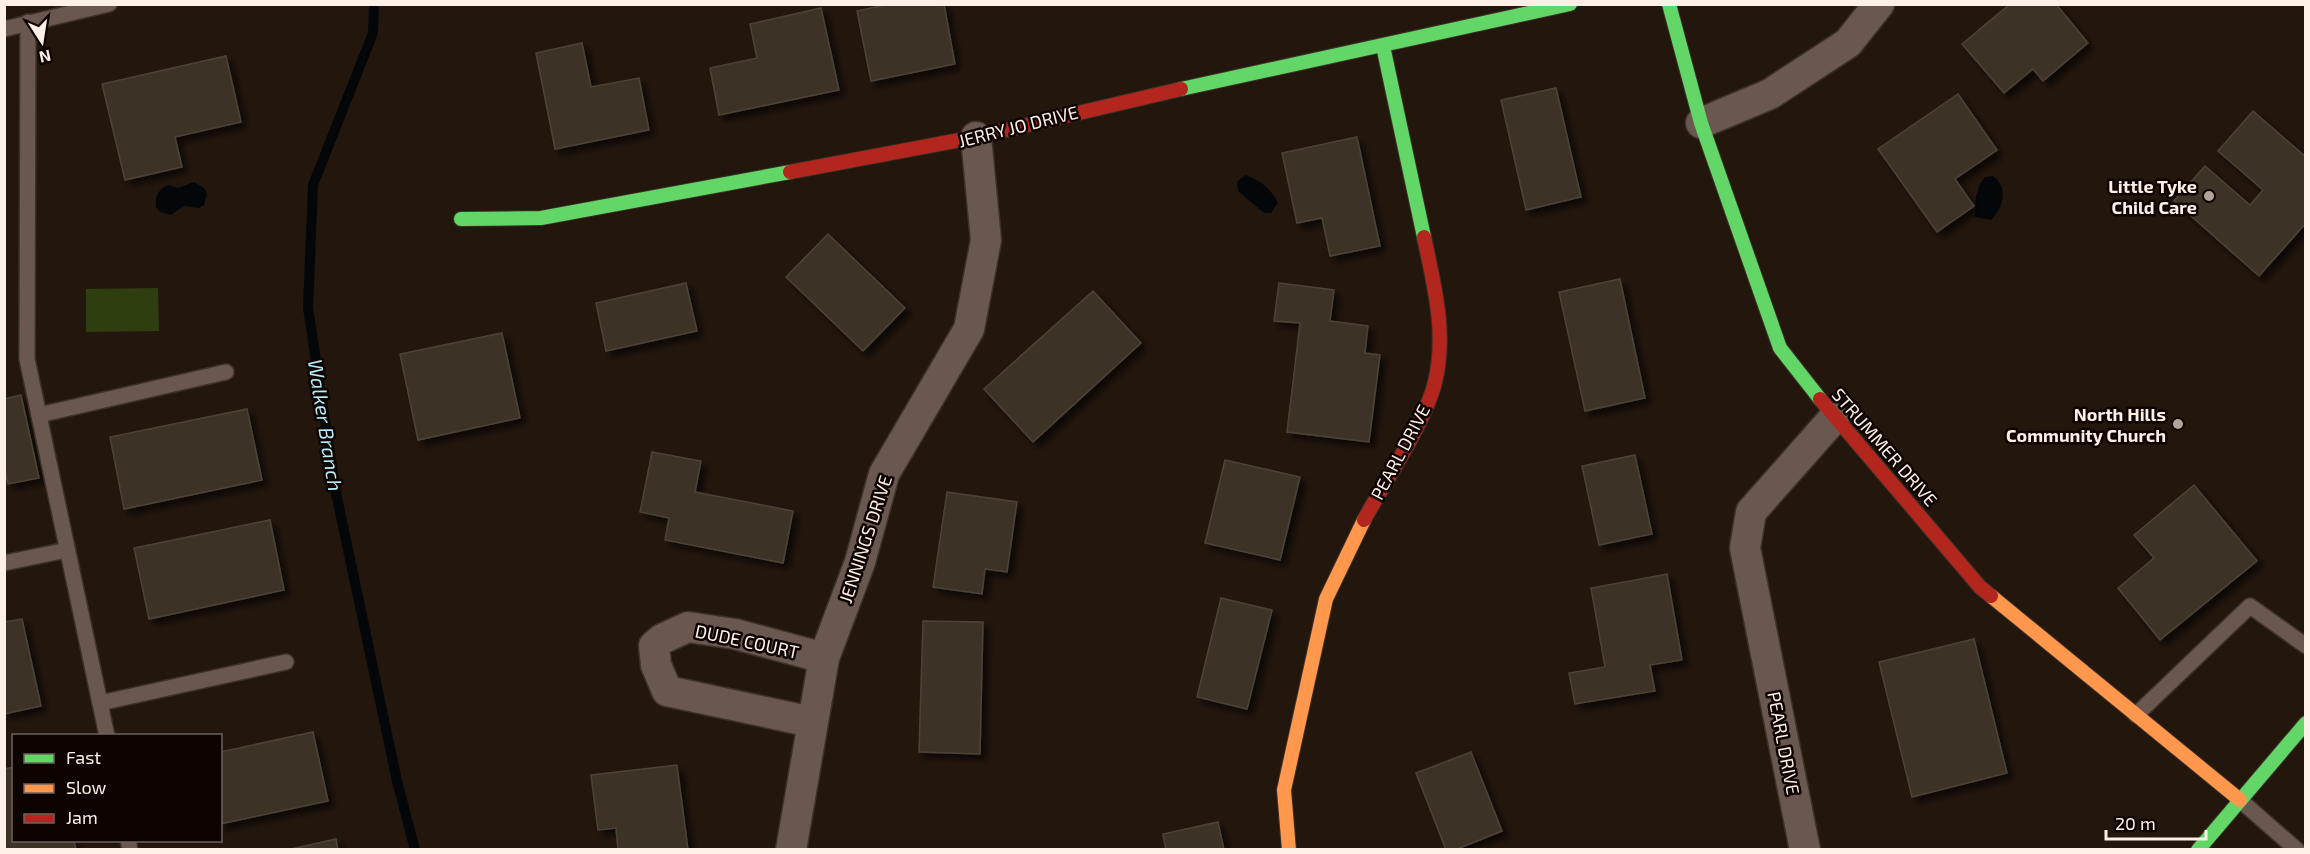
<svg xmlns="http://www.w3.org/2000/svg" width="2310" height="854" font-family="'Exo 2',sans-serif">
<defs>
<filter id="shadow"><feDropShadow dx="5.5" dy="5.5" stdDeviation="3" flood-color="#0009"/></filter>
</defs>
<rect width="100%" height="100%" fill="#23160d"/>
<path fill="#2f3e10" d="M 158,288 L 159,331 L 86,332 L 86,289 Z"/>
<g fill="#030709">
<path d="M 1245,175 C 1260,180 1271,189 1278,203 L 1271,213 L 1264,213 L 1238,191 L 1237,182 Z"/>
<path d="M 1993,176 C 2009,187 2003,209 1991,220 L 1975,217 L 1976,196 L 1980,184 L 1985,177 Z"/>
<path d="M 194,182 L 204,188 L 207,194 L 204,205 L 199,208 L 184,206 L 171,215 L 160,212 L 156,207 C 155,196 158,190 168,185 L 178,188 Z"/>
</g>
<g fill="none" stroke-linecap="round" stroke-linejoin="round">
<path stroke="#030709" stroke-width="10" d="M 374,4 L 373,33 L 313,185 L 308,308 L 336,493 L 397,781 L 415,850"/>
</g>
<g fill="#3e3326" stroke="#4c4339" stroke-width="1.5" filter="url(#shadow)">
<path d="M 889,4 L 944,4 L 955,64 L 871,81 L 857,11 Z"/>
<path d="M 2010,4 L 2056,4 L 2088,43 L 2043,81 L 2033,69 L 2004,93 L 1962,44 Z"/>
<path d="M 821,8 L 839,90 L 719,115 L 710,68 L 757,58 L 750,24 Z"/>
<path d="M 582,43 L 591,87 L 639,78 L 649,130 L 555,149 L 536,53 Z"/>
<path d="M 226,56 L 241,122 L 175,137 L 182,167 L 125,180 L 102,84 Z"/>
<path d="M 1556,88 L 1581,197 L 1526,210 L 1501,100 Z"/>
<path d="M 1958,94 L 1997,150 L 1955,179 L 1974,206 L 1937,232 L 1878,149 Z"/>
<path d="M 2253,111 L 2306,157 L 2306,223 L 2259,276 L 2174,201 L 2205,166 L 2250,205 L 2263,190 L 2218,151 Z"/>
<path d="M 1357,137 L 1380,246 L 1330,256 L 1322,218 L 1297,223 L 1282,153 Z"/>
<path d="M 828,234 L 905,308 L 863,351 L 786,277 Z"/>
<path d="M 1620,279 L 1645,398 L 1585,411 L 1559,292 Z"/>
<path d="M 686,283 L 697,331 L 606,351 L 596,303 Z"/>
<path d="M 1279,283 L 1334,290 L 1330,321 L 1368,326 L 1365,353 L 1380,355 L 1369,442 L 1287,432 L 1300,323 L 1274,321 Z"/>
<path d="M 1093,291 L 1141,343 L 1033,442 L 984,389 Z"/>
<path d="M 502,333 L 520,418 L 418,440 L 400,354 Z"/>
<path d="M 21,395 L 39,478 L 8,484 L 4,467 L 4,399 Z"/>
<path d="M 247,409 L 262,480 L 124,509 L 110,437 Z"/>
<path d="M 652,452 L 701,461 L 695,492 L 793,511 L 783,563 L 665,540 L 669,518 L 640,512 Z"/>
<path d="M 1635,455 L 1652,534 L 1599,545 L 1582,466 Z"/>
<path d="M 1225,460 L 1300,477 L 1280,560 L 1205,543 Z"/>
<path d="M 2194,485 L 2257,561 L 2160,640 L 2118,588 L 2154,558 L 2134,535 Z"/>
<path d="M 947,492 L 1017,502 L 1007,572 L 985,569 L 982,594 L 933,587 Z"/>
<path d="M 270,520 L 284,590 L 149,619 L 134,548 Z"/>
<path d="M 1667,574 L 1682,660 L 1650,665 L 1655,691 L 1575,704 L 1569,673 L 1605,667 L 1591,588 Z"/>
<path d="M 1221,598 L 1272,610 L 1247,709 L 1197,697 Z"/>
<path d="M 22,619 L 41,706 L 4,714 L 4,622 Z"/>
<path d="M 923,621 L 983,622 L 980,754 L 919,752 Z"/>
<path d="M 1974,639 L 2007,773 L 1912,797 L 1879,662 Z"/>
<path d="M 313,732 L 328,801 L 220,824 L 220,752 Z"/>
<path d="M 1471,752 L 1502,831 L 1455,850 L 1446,850 L 1416,773 Z"/>
<path d="M 677,765 L 688,850 L 618,850 L 616,828 L 598,830 L 591,775 Z"/>
<path d="M 14,767 L 14,840 L 74,840 L 76,850 L 4,850 L 4,769 Z"/>
<path d="M 1218,822 L 1224,850 L 1166,850 L 1163,834 Z"/>
<path d="M 336,839 L 338,850 L 287,850 Z"/>
</g>
<g fill="none" stroke-linecap="round" stroke-linejoin="round">
<defs>
<g id="lane">
<path d="M 28,22 L 27,359 L 107,736"/>
<path d="M 4,29 L 109,4"/>
<path d="M 39,415 L 226,372"/>
<path d="M 4,563 L 67,550"/>
<path d="M 100,703 L 286,662"/>
<path d="M 2136,715 L 2250,606 L 2306,646"/>
<path d="M 2240,800 L 2297,850"/>
<path d="M 128,840 L 130,850"/>
</g>
<g id="street">
<path d="M 1701,123 L 1770,94 L 1848,43 L 1879,4"/>
<path d="M 812,722 L 667,691 L 656,665 L 654,646 L 662,639 L 688,627 L 735,634 L 824,658"/>
<path d="M 791,850 L 824,658 L 860,562 L 884,474 L 969,329 L 986,240 L 976,137"/>
<path d="M 1805,850 L 1745,548 L 1751,512 L 1834,418"/>
</g>
<g id="fast">
<path d="M 1669,4 L 1701,123 L 1780,348 L 1820,399"/>
<path d="M 1383,46 L 1424,237"/>
<path d="M 1181,89 L 1570,4"/>
<path d="M 461,219 L 541,218 L 790,172"/>
<path d="M 2198,850 L 2306,723"/>
</g>
<g id="slow">
<path d="M 1991,596 L 2240,800"/>
<path d="M 1289,850 L 1284,790 L 1326,599 L 1364,520"/>
</g>
<g id="jam">
<path d="M 790,172 L 976,137 L 1181,89"/>
<path d="M 1820,399 L 1980,587 L 1991,596"/>
<path d="M 1364,520 C 1384,483 1426,421 1435,382 C 1447,333 1434,285 1424,237"/>
</g>
</defs>
<use href="#lane" stroke="#3c3129" stroke-width="18"/>
<use href="#street" stroke="#3c3129" stroke-width="33"/>
<use href="#fast" stroke="#3c3129" stroke-width="16"/>
<use href="#slow" stroke="#3c3129" stroke-width="16"/>
<use href="#jam" stroke="#3c3129" stroke-width="16"/>
<use href="#lane" stroke="#695750" stroke-width="15"/>
<use href="#street" stroke="#695750" stroke-width="30"/>
<use href="#fast" stroke="#63d668" stroke-width="14"/>
<use href="#slow" stroke="#ff974d" stroke-width="14"/>
<use href="#jam" stroke="#b3261e" stroke-width="14"/>
</g>
<g fill="#b1a49b" stroke="#0d0401" stroke-width="2">
<circle cx="2209" cy="196" r="6"/>
<circle cx="2178" cy="424" r="6"/>
</g>
<g text-anchor="middle" dominant-baseline="central" stroke-width="5" stroke-linejoin="round" paint-order="stroke">
<g font-size="18" fill="#fef0e7" stroke="#0d0401">
<text transform="translate(1018 126) rotate(-14)">JERRY JO DRIVE</text>
<text transform="translate(1885 447) rotate(49)">STRUMMER DRIVE</text>
<text transform="translate(1400 452) rotate(-62)">PEARL DRIVE</text>
<text transform="translate(865 539) rotate(-72)">JENNINGS DRIVE</text>
<text transform="translate(747 641) rotate(12)">DUDE COURT</text>
<text transform="translate(1784 743) rotate(79)">PEARL DRIVE</text>
</g>
<g font-size="18" font-weight="bold" fill="#fef0e7" stroke="#0d0401" text-anchor="end">
<text x="2197" y="186">Little Tyke<tspan x="2197" dy="21">Child Care</tspan></text>
<text x="2166" y="414">North Hills<tspan x="2166" dy="21">Community Church</tspan></text>
</g>
<g font-size="20" font-style="italic" fill="#b7ecfa" stroke="#0d0401">
<text transform="translate(326 425) rotate(81)">Walker Branch</text>
</g>
</g>
<rect width="2310" height="854" fill="none" stroke="#fef0e7" stroke-width="12"/>
<rect x="12" y="734" width="210" height="108" fill="#0d0401" stroke="#6d625d" stroke-width="1.5"/>
<rect x="24" y="754" width="30" height="9" fill="#63d668" stroke="#6d625d" stroke-width="1.5"/>
<text x="66" y="764" font-size="18" fill="#fef0e7">Fast</text>
<rect x="24" y="784" width="30" height="9" fill="#ff974d" stroke="#6d625d" stroke-width="1.5"/>
<text x="66" y="794" font-size="18" fill="#fef0e7">Slow</text>
<rect x="24" y="814" width="30" height="9" fill="#b3261e" stroke="#6d625d" stroke-width="1.5"/>
<text x="66" y="824" font-size="18" fill="#fef0e7">Jam</text>
<g transform="translate(42 42) rotate(168)" stroke="#0d0401" stroke-width="4.5" paint-order="stroke">
<path d="M0-4.5L10 22L0 15L-10 22Z" fill="#fef0e7"/>
<text y="-9" font-size="16" font-weight="bold" text-anchor="middle" fill="#fef0e7">N</text>
</g>
<path d="M2106 830v9h100v-9" fill="none" stroke="#fef0e7" stroke-width="3"/>
<text x="2115" y="830" font-size="18" fill="#fef0e7" stroke="#0d0401" stroke-width="4.5" paint-order="stroke">20 m</text>
</svg>
